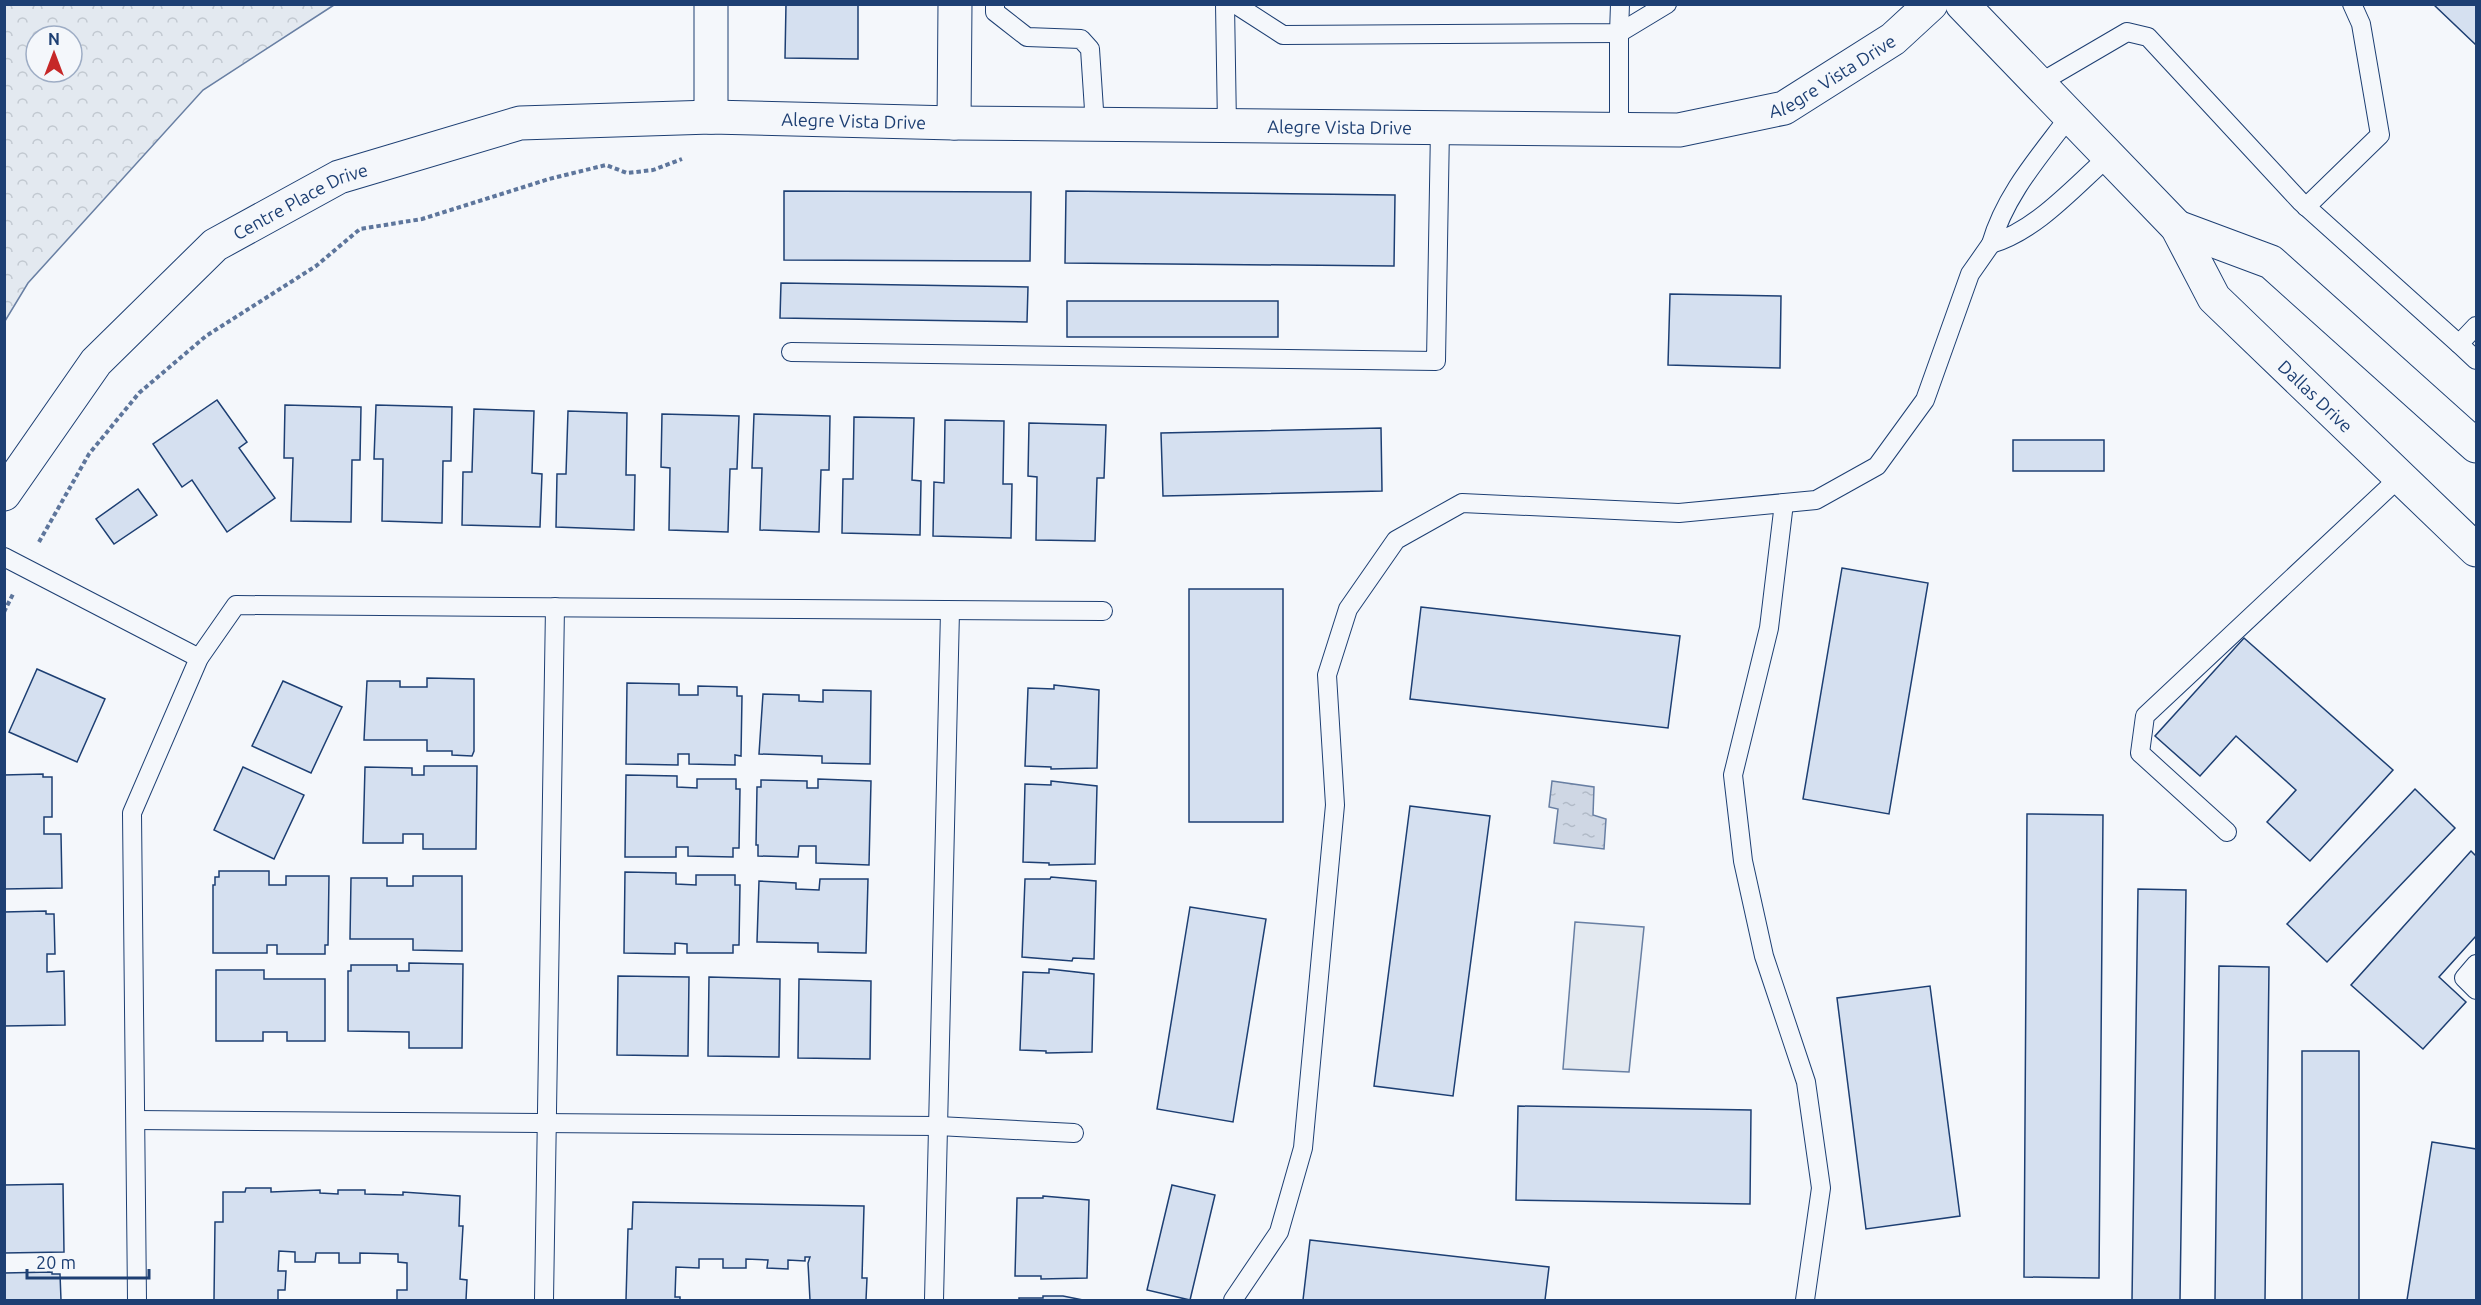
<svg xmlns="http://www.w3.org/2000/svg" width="2481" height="1305" font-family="Ubuntu,sans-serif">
<defs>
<pattern id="forest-crowns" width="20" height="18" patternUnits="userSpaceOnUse" patternTransform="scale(1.5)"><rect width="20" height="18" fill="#e3e9f0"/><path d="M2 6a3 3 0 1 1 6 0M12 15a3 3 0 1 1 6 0" fill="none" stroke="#c2c9d1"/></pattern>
<pattern id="water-ripples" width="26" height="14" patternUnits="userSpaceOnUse" patternTransform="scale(1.5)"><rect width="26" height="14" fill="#cfd7e4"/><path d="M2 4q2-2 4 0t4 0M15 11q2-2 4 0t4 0" fill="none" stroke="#b1bac7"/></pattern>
</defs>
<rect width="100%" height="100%" fill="#f4f7fb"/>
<path fill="#e3e9f0" stroke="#687fa3" stroke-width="1.5" d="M 1575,922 L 1644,927 L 1629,1072 L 1563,1069 Z"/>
<path fill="url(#forest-crowns)" stroke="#687fa3" stroke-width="1.5" fill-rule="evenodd" d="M 5,4 L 334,4 L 334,5 L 203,90 L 28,283 L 5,321 ZM 36,36 L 72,36 L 72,72 L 36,72 Z"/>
<path fill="url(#water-ripples)" stroke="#687fa3" stroke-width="1.5" d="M 1552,781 L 1594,787 L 1593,815 L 1606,819 L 1604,849 L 1554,843 L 1558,809 L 1549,807 Z"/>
<g fill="#d5e0f0" stroke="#1d3f73" stroke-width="1.5">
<path d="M 786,4 L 858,4 L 858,59 L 785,58 Z"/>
<path d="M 2433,4 L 2476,4 L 2476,45 Z"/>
<path d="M 784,191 L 1031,192 L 1030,261 L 784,260 Z"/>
<path d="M 1066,191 L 1395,195 L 1394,266 L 1065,263 Z"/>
<path d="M 781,283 L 1028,287 L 1027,322 L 780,318 Z"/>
<path d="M 1670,294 L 1781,296 L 1780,368 L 1668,365 Z"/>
<rect x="1067" y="301" width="211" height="36"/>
<path d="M 217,400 L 247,442 L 239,448 L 275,498 L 227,532 L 192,480 L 182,487 L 153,444 Z"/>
<path d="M 285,405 L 361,407 L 360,460 L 352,460 L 351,522 L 291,521 L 293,458 L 284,458 Z"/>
<path d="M 376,405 L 452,407 L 451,461 L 443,461 L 442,523 L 382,521 L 383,459 L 374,459 Z"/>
<path d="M 474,409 L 534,411 L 532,473 L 542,474 L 540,527 L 462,525 L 463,472 L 472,472 Z"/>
<path d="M 568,411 L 627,413 L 626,475 L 635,475 L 634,530 L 556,527 L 557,474 L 566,474 Z"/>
<path d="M 662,414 L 739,416 L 737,469 L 730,469 L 728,532 L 669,530 L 670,468 L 661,467 Z"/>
<path d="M 754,414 L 830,416 L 829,470 L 821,470 L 819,532 L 760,530 L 762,468 L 752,468 Z"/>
<path d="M 854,417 L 914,418 L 912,480 L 921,481 L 920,535 L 842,533 L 843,479 L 853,479 Z"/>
<path d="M 945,420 L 1004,421 L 1003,484 L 1012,484 L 1011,538 L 933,536 L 934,482 L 944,483 Z"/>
<path d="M 1029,423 L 1106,425 L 1104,478 L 1097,478 L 1095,541 L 1036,540 L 1037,477 L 1028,476 Z"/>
<path d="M 1381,428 L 1382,491 L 1163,496 L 1161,433 Z"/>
<rect x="2013" y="440" width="91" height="31"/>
<path d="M 138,489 L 157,515 L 114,544 L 96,519 Z"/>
<path d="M 1842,568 L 1928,583 L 1889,814 L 1803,799 Z"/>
<rect x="1189" y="589" width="94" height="233"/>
<path d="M 1421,607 L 1680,636 L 1668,728 L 1410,699 Z"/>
<path d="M 2244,638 L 2393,770 L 2310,861 L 2267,822 L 2296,790 L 2236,736 L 2200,776 L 2155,736 Z"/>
<path d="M 37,669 L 105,699 L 77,762 L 9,732 Z"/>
<path d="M 427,678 L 474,679 L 474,751 L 472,756 L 452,755 L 452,751 L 427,751 L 427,740 L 364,740 L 367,681 L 400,681 L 400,687 L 427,687 Z"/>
<path d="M 283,681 L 342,707 L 311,773 L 252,746 Z"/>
<path d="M 627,683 L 679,684 L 679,695 L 698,695 L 698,686 L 737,687 L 737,696 L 742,696 L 741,756 L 735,755 L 735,765 L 689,764 L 689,754 L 678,754 L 678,765 L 626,764 Z"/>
<path d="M 1054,685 L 1099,690 L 1097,768 L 1051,769 L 1051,767 L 1025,766 L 1028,688 L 1054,689 Z"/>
<path d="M 823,690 L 871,691 L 870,764 L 822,763 L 822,756 L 759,754 L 763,694 L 799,695 L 799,701 L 823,702 Z"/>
<path d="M 424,766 L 477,766 L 476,849 L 423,849 L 423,834 L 403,834 L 403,843 L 363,843 L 365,767 L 412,768 L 412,775 L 424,775 Z"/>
<path d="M 243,767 L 304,795 L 274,859 L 214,830 Z"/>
<path d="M 43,774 L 43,777 L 52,777 L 52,817 L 44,817 L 44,834 L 61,834 L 62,888 L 4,889 L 4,775 Z"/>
<path d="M 626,775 L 677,776 L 677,787 L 697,788 L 697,779 L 736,779 L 736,789 L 740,789 L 739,848 L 733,848 L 733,857 L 688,856 L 688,847 L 676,847 L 676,857 L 625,857 Z"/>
<path d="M 818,779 L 871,781 L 869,865 L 816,863 L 816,846 L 799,846 L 798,857 L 758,856 L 758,845 L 756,845 L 757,787 L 761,787 L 761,780 L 807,781 L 807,788 L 818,788 Z"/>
<path d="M 1051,781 L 1097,786 L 1095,864 L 1049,865 L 1049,863 L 1023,862 L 1025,784 L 1051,785 Z"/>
<path d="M 2415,789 L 2455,828 L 2327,962 L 2287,924 Z"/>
<path d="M 1410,806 L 1490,816 L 1453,1096 L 1374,1086 Z"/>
<path d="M 2027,814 L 2103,815 L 2099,1278 L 2024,1277 Z"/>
<path d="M 2471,851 L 2476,856 L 2476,936 L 2439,977 L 2466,1002 L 2423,1049 L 2351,985 Z"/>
<path d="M 219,871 L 269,871 L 269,885 L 286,885 L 286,876 L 329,876 L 328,945 L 325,945 L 325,954 L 277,954 L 277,945 L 267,945 L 267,953 L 213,953 L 213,885 L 215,885 L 215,877 L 219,877 Z"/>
<path d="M 625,872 L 676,873 L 676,884 L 696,885 L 696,875 L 735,875 L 735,885 L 740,885 L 739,945 L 733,945 L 733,953 L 687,953 L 687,944 L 675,943 L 675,954 L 624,953 Z"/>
<path d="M 413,876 L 462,876 L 462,951 L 413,950 L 413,939 L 350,939 L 351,878 L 387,878 L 387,886 L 413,886 Z"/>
<path d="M 1051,877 L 1096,881 L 1094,959 L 1073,958 L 1072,961 L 1022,957 L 1025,879 L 1050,879 Z"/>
<path d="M 820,879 L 868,879 L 866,953 L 818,952 L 818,943 L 757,942 L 759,881 L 796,883 L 796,889 L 819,890 Z"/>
<path d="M 2138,889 L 2186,890 L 2180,1300 L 2132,1300 Z"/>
<path d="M 1190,907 L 1266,919 L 1233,1122 L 1157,1109 Z"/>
<path d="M 46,911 L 46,914 L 54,914 L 55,954 L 47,954 L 47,972 L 64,971 L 65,1025 L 4,1026 L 4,912 Z"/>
<path d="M 409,963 L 463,964 L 462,1048 L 409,1048 L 409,1032 L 348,1031 L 348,971 L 351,971 L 351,965 L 397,965 L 397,971 L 409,971 Z"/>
<path d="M 2219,966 L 2269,967 L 2265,1300 L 2215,1300 Z"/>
<path d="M 1049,969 L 1094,974 L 1092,1052 L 1046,1053 L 1046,1051 L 1020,1050 L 1023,972 L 1049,973 Z"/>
<path d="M 216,970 L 264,970 L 264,979 L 325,979 L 325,1041 L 287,1041 L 287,1032 L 263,1032 L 263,1041 L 216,1041 Z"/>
<path d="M 618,976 L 689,977 L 688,1056 L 617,1055 Z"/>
<path d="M 709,977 L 780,979 L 779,1057 L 708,1056 Z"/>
<path d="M 799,979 L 871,981 L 870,1059 L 798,1058 Z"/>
<path d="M 1930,986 L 1960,1216 L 1866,1229 L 1837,998 Z"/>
<rect x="2302" y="1051" width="57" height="249"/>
<path d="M 1518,1106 L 1751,1110 L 1750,1204 L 1516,1200 Z"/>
<path d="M 2432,1142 L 2476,1149 L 2476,1300 L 2407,1300 Z"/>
<path d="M 63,1184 L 64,1252 L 4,1253 L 4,1185 Z"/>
<path d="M 1172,1185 L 1215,1195 L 1190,1300 L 1147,1290 Z"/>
<path d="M 246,1188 L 271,1188 L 271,1192 L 320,1190 L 320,1193 L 338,1194 L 338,1190 L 365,1190 L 365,1194 L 403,1195 L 403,1192 L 460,1196 L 459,1226 L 463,1226 L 460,1279 L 467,1280 L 466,1300 L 397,1300 L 397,1290 L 407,1290 L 407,1263 L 398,1262 L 398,1254 L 360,1253 L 360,1263 L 339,1263 L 339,1253 L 316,1253 L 315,1262 L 295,1262 L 295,1252 L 279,1251 L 278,1271 L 286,1271 L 285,1290 L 278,1290 L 278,1300 L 214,1300 L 215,1222 L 223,1222 L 223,1192 L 245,1192 Z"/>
<path d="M 1043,1196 L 1089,1200 L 1087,1278 L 1041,1279 L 1041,1276 L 1015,1276 L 1017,1198 L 1043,1198 Z"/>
<path d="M 633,1202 L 864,1206 L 862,1278 L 867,1278 L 866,1300 L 810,1300 L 808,1263 L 810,1257 L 805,1257 L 805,1261 L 788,1260 L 788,1269 L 767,1268 L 768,1260 L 746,1259 L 746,1268 L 723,1268 L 723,1259 L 699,1259 L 699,1268 L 676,1267 L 675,1297 L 680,1297 L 680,1300 L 626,1300 L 628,1229 L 632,1229 Z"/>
<path d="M 1310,1240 L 1549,1267 L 1545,1300 L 1303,1300 Z"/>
<path d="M 52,1272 L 52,1274 L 60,1274 L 61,1300 L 4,1300 L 4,1273 Z"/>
<path d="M 1043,1296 L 1063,1296 L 1083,1300 L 1019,1300 L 1019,1298 L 1043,1298 Z"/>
</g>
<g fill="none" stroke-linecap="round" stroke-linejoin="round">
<defs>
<g id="service">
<path d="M 995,4 L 995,12 L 1027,37 L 1081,39 L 1090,49 L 1095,125"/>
<path d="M 1225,4 L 1227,126"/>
<path d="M 1235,4 L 1283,35 L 1619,33 L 1620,4"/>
<path d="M 2038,84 L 2127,32 L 2148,37 L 2300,201 L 2459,344 L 2476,326"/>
<path d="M 2069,117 C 2039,157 2005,195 1991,244 C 2037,230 2073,188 2108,157"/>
<path d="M 1619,129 L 1619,33 L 1667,4"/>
<path d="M 2306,207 L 2380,135 L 2361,24 L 2352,4"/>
<path d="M 2459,344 L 2476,360"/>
<path d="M 791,352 L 1436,361 L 1440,128"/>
<path d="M 1784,503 L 1769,628 L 1733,775 L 1743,861 L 1764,956 L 1806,1082 L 1821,1188 L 1805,1300"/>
<path d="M 4,557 L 199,658"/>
<path d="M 2227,832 L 2140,753 L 2145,716 L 2401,476"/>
<path d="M 2476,964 L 2464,978 L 2476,990"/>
<path d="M 136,1120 L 938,1126 L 1074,1133"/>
<path d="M 137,1300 L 132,813 L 199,658 L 236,605 L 1103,611"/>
<path d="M 544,1300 L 555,607"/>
<path d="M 934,1300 L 950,611"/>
<path d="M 1233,1300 L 1279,1232 L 1303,1148 L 1335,805 L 1327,675 L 1348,609 L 1396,540 L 1462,503 L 1679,513 L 1816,500 L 1877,466 L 1925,400 L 1970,274 L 1991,244"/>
</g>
<g id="minor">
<path d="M 711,4 L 711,117"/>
<path d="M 954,123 L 955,4"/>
<path id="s1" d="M 4,494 L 96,362 L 215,245 L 339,177 L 520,123 L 711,117 L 954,123 L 1679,130 L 1784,108 L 1893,39 L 1931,4"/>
</g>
<g id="primary">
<path id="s2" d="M 1962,4 L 2177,227 L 2214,298 L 2476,550"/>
<path d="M 2177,227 L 2271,262 L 2476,446"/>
</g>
</defs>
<use href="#service" stroke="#1d3f73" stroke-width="20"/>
<use href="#minor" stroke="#1d3f73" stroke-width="35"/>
<use href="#primary" stroke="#1d3f73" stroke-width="35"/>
<g stroke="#5e769c" stroke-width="4" stroke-dasharray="4.5 3" stroke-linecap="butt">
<path d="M 39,542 L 89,454 L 139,393 L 206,336 L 316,266 L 360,229 L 422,219 L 549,179 L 606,165 L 627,173 L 653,170 L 682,159"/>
<path d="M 4,612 L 13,594"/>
</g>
<use href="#service" stroke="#f4f7fb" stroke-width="18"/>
<use href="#minor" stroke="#f4f7fb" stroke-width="33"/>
<use href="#primary" stroke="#f4f7fb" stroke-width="33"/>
</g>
<g text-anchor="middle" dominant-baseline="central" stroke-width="4.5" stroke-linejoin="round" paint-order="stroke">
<g font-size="18" fill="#1d3f73" stroke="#f4f7fb">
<text stroke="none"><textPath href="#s1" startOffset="1982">Alegre Vista Drive</textPath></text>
<text stroke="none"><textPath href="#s1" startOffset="992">Alegre Vista Drive</textPath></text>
<text stroke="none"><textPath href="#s1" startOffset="1478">Alegre Vista Drive</textPath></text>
<text stroke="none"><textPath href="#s1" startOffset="424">Centre Place Drive</textPath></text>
<text stroke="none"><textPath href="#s2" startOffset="531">Dallas Drive</textPath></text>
</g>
</g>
<rect width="2481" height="1305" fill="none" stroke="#1d3f73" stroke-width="12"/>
<g transform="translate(54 54)"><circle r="28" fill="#f4f7fb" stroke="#9eadc5" stroke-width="1.5"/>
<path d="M0-4.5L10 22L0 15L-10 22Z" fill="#c62828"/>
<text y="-9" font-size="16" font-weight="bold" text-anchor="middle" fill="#1d3f73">N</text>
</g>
<path d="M27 1269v9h122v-9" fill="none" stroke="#1d3f73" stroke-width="3"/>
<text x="36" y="1269" font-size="18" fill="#1d3f73" stroke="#f4f7fb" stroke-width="4.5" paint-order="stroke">20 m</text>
</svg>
